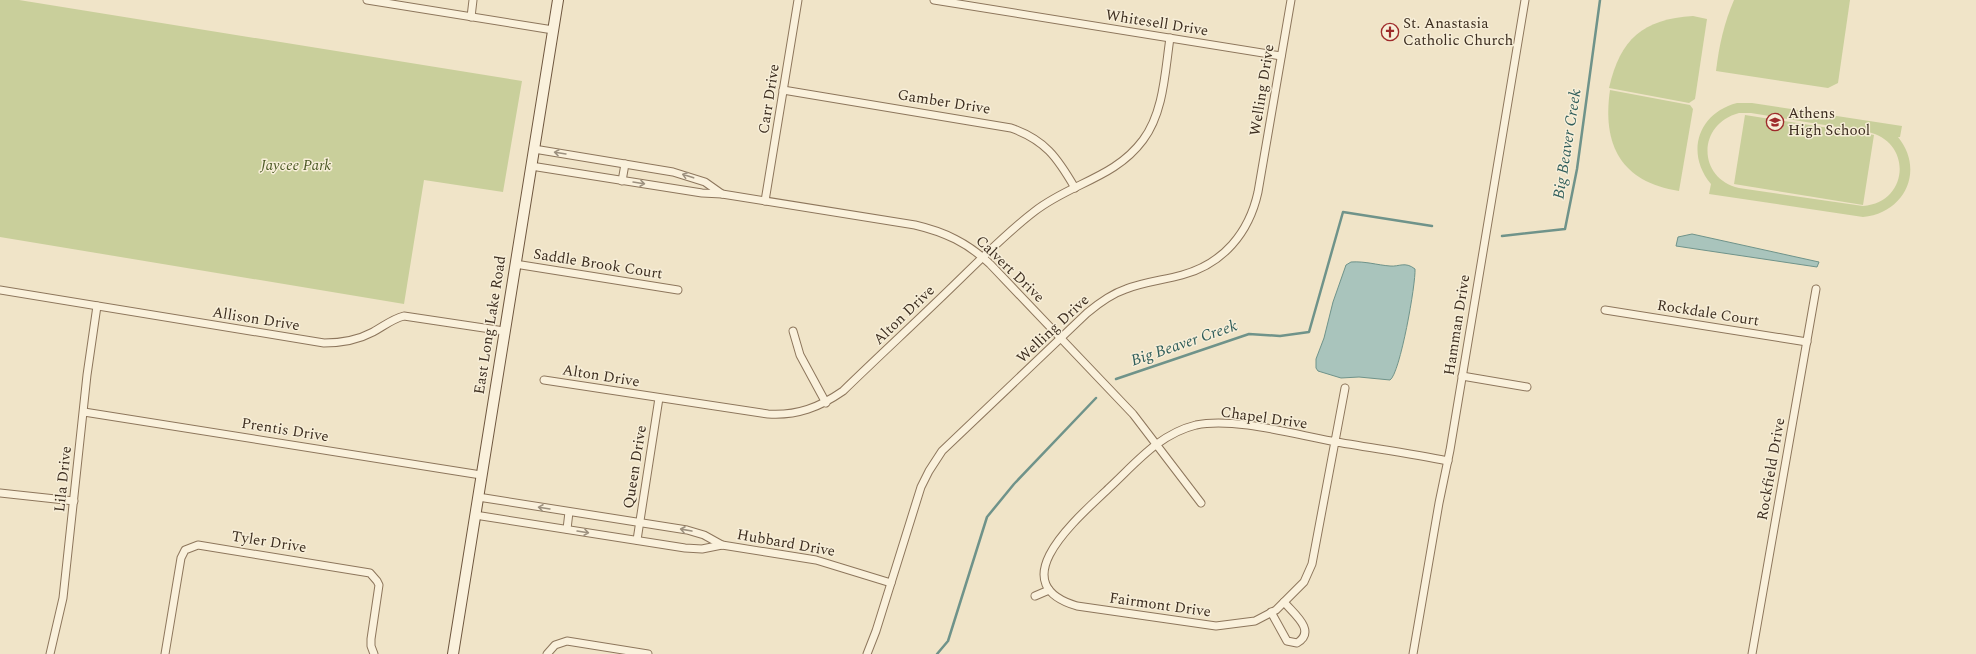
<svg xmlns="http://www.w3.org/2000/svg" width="1976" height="654" font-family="Spectral,serif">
<rect width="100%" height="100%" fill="#f0e4c8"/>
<g fill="#c9cf9b" fill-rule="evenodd">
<path d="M 0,0 L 19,0 L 522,81 L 503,192 L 424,180 L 404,304 L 0,237 Z"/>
<path d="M 1734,0 L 1850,0 L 1838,83 L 1828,88 L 1716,71 C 1719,46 1724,23 1734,0 Z"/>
<path d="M 1693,16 L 1707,19 L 1695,99 L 1689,103 L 1609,88 C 1620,39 1643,19 1693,16 Z"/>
<path d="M 1610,90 L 1690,105 L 1693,109 L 1679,191 C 1621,182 1602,145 1610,90 Z"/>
<path d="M 1737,103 L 1752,103 L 1902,126 L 1900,137 L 1898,137 C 1925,170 1905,213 1863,217 L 1709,194 L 1711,184 C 1685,153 1698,113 1737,103 ZM 1739,113 L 1751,113 L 1868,132 C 1913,142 1909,203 1863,206 L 1739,188 C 1697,178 1697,124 1739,113 Z"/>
<path d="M 1745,115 L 1874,135 L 1863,205 L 1734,184 Z"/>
</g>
<g fill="#a9c4bc" stroke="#6f938a">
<path d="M 1692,234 L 1819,262 L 1817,267 L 1676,246 L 1678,237 Z"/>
<path d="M 1351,262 C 1365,261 1377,265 1390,266 C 1399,267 1405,261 1415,269 C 1416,283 1400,374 1390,380 L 1359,377 L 1341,378 L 1318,371 L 1316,368 L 1316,359 L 1324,338 L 1333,302 L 1346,265 Z"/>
</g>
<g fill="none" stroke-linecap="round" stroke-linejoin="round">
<g stroke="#6f938a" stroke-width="2.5">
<path d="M 1502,236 L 1565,229 L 1577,169 L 1600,0"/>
<path d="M 1116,379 L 1249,334 L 1280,336 L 1309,332 L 1343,212 L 1432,226"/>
<path d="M 937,654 L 948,641 L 987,517 L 1014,484 L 1096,398"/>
</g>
<defs>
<g id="street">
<path d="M 367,0 L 553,30"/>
<path d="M 934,0 L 1281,56"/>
<path d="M 471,17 L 473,0"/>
<path d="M 783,90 L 1011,128 C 1045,140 1057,157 1075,188"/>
<path d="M 534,149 L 673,172 L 705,182 L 722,194"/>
<path d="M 531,166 L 702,193 L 722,194 L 915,225 C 945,232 968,243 990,264 L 1133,414 L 1201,503"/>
<path d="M 622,181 L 625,164"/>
<path d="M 765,201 L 798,0"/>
<path d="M 515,264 L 678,290"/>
<path d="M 0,290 L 324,343 C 341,343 358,340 373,332 C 384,326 392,319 404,316 L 504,331"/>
<path d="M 1605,310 L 1807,342"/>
<path d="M 793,331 L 800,355 L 826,403"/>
<path d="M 1462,376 L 1527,387"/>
<path d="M 544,380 L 768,414 C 797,416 820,407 843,391 C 879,356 916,322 953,286 C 979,261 1006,233 1035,211 C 1071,183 1115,178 1143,140 C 1164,112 1165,71 1170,38"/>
<path d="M 1345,388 L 1312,564 L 1304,582 L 1276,610 L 1255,621 L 1216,626 L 1077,606 C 999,583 1080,516 1109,488 C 1136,463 1159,434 1196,425 C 1233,417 1293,434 1331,441 C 1370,448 1409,453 1448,461"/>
<path d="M 84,412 L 481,475"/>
<path d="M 0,493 L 74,501"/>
<path d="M 478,497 L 687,530 L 704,535 L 722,545"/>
<path d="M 475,515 L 685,548 L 702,549 L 722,545 L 816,560 L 891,583"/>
<path d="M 567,529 L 569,512"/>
<path d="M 637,540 L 659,398"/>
<path d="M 1035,596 L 1049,590"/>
<path d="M 1271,612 L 1287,641 L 1297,643 C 1317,631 1294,614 1284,602"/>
<path d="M 50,654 L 63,598 L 87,375 L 97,306"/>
<path d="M 165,654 L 181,558 L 185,550 L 198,545 L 370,573 L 377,581 L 379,585 L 371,639 L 371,646 L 374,654"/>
<path d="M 547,654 L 555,645 L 567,641 L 648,654"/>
<path d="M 867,654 L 876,631 L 921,487 L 929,471 L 942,451 L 1087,313 C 1099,303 1111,294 1126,289 C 1144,282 1164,280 1182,275 C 1223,264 1249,233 1258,192 L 1291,0"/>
<path d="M 1413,654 L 1439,503 L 1450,450 L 1525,0"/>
<path d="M 1752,654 L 1816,289"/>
</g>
<path id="secondary" d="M 453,654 L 558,0"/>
</defs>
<use href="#street" stroke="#8d765c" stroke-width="9"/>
<use href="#secondary" stroke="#6f573f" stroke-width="12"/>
<use href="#street" stroke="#faf1dc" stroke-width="7"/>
<use href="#secondary" stroke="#faf1dc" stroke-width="10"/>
</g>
<defs><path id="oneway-shaft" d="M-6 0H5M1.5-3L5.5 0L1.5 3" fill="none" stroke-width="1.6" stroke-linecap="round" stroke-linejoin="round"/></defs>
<g stroke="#9c907e">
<use href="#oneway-shaft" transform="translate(560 153) rotate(-171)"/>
<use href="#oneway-shaft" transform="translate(688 176) rotate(-162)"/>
<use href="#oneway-shaft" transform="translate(639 183) rotate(9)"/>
<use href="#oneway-shaft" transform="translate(544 508) rotate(-171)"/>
<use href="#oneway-shaft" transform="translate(686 530) rotate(-170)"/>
<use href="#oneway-shaft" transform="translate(583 532) rotate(9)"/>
</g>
<defs>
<symbol id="church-ring" viewBox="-11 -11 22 22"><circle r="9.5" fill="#f7eed8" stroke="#9e2a2b" stroke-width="1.5"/><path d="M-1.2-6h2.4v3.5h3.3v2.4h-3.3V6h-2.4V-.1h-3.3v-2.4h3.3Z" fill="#9e2a2b"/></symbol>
<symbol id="school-ring" viewBox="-11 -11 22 22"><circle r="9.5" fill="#f7eed8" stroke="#9e2a2b" stroke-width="1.5"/><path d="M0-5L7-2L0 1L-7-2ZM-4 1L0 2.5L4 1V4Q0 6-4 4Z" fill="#9e2a2b"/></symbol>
</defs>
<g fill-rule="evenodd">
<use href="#church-ring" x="1380" y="22" width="20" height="20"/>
<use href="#school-ring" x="1765" y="112" width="20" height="20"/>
</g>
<g text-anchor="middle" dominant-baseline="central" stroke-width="3" stroke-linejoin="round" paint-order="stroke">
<g font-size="15" fill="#3d2e20" stroke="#f7eed8">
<text transform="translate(1157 23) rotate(9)">Whitesell Drive</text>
<text transform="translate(1262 90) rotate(-81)">Welling Drive</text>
<text transform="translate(769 99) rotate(-81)">Carr Drive</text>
<text transform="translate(944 102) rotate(9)">Gamber Drive</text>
<text transform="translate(598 264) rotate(9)">Saddle Brook Court</text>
<text transform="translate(1010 269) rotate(44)">Calvert Drive</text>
<text transform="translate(1708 313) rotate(9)">Rockdale Court</text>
<text transform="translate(904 315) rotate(-44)">Alton Drive</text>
<text transform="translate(256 319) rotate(9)">Allison Drive</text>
<text transform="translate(490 325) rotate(-81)">East Long Lake Road</text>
<text transform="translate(1457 325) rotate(-81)">Hamman Drive</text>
<text transform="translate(1053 329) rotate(-43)">Welling Drive</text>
<text transform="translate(601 376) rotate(9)">Alton Drive</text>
<text transform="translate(1264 418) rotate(8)">Chapel Drive</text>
<text transform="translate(285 430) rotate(9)">Prentis Drive</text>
<text transform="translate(635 467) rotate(-81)">Queen Drive</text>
<text transform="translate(1771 469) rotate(-80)">Rockfield Drive</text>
<text transform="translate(63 479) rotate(-84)">Lila Drive</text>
<text transform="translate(269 542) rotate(9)">Tyler Drive</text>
<text transform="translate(786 543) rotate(10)">Hubbard Drive</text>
<text transform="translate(1160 605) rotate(8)">Fairmont Drive</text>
</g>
<g font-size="15" fill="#3d2e20" stroke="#f7eed8" text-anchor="start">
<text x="1403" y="23">St. Anastasia<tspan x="1403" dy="17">Catholic Church</tspan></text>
<text x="1788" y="113">Athens<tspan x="1788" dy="17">High School</tspan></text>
</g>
<g font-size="15" font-style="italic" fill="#4d5a26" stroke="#f7eed8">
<text x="296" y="165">Jaycee Park</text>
</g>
<g font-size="16" font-style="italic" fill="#2f5d5a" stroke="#f7eed8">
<text transform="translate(1567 144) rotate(-81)">Big Beaver Creek</text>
<text transform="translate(1184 343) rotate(-19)">Big Beaver Creek</text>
</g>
</g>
</svg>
